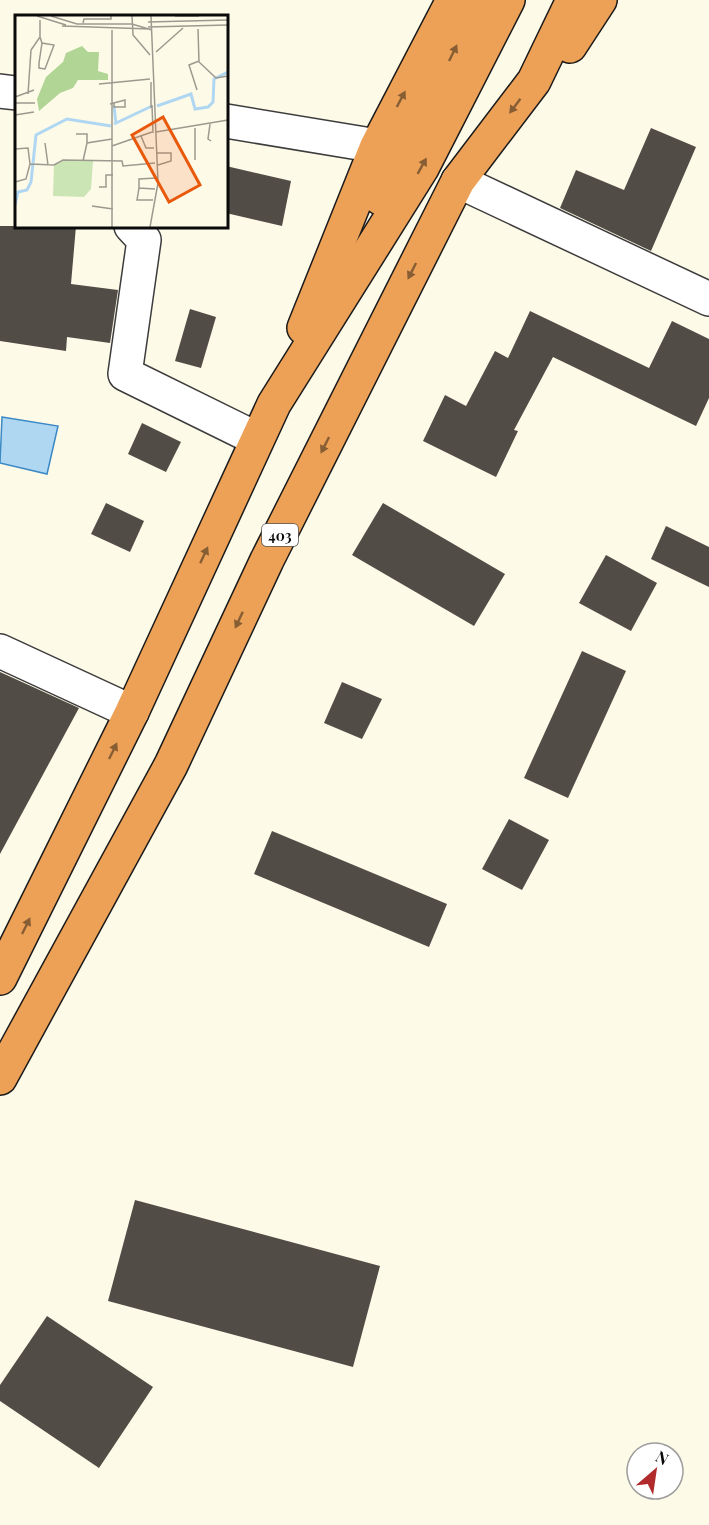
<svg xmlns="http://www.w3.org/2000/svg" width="709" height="1525" font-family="'Playfair Display',serif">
<rect width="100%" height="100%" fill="#fefae8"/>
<path fill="#b0d7f2" stroke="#3b89c5" stroke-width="1.5" d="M 2,417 L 58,426 L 47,474 L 0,463 Z"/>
<g fill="#524c47">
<path d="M 651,128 L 696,147 L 651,251 L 560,208 L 576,170 L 624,190 Z"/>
<path d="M 226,166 L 291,181 L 282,226 L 226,213 Z"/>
<path d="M 0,226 L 76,226 L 71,284 L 118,290 L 110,343 L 67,337 L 66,351 L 0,341 Z"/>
<path d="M 190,309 L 216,317 L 201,368 L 175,361 Z"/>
<path d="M 530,311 L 649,368 L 672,321 L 709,339 L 709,398 L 696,426 L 553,357 L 514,430 L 518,431 L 496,477 L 423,441 L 445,395 L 466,406 L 495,351 L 508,358 Z"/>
<path d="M 142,423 L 181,442 L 166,472 L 128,454 Z"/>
<path d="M 106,503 L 144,521 L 130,552 L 91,534 Z"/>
<path d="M 383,503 L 505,574 L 474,626 L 352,555 Z"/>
<path d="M 666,526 L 709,547 L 709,587 L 651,559 Z"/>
<path d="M 606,555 L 657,583 L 631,631 L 579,603 Z"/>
<path d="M 582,651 L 626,671 L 568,798 L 524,778 Z"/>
<path d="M 0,672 L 79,708 L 0,854 Z"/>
<path d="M 342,682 L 382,699 L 362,739 L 324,723 Z"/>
<path d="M 509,819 L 549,840 L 522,890 L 482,869 Z"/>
<path d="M 272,831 L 447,904 L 429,947 L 254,874 Z"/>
<path d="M 135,1200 L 380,1266 L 353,1367 L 108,1301 Z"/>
<path d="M 47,1316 L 153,1387 L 99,1468 L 0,1401 L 0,1385 Z"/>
</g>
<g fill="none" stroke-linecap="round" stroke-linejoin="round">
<defs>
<g id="minor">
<path d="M 0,91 L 16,93"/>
<path d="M 226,121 L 377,146"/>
<path d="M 458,181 L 709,299"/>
<path d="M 131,226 L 144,240 L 125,374 L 257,439"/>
<path d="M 0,651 L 132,712"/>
</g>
<g id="highway">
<path d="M 570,46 L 600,0"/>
<path d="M 380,198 L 479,0"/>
<path d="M 304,328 L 377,146 L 453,0"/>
<path d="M 0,978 L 132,712 L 274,404 L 422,168 L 508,0"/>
<path d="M 0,1078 L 171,765 L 267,560 L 458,181 L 534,81 L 573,0"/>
</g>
</defs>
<use href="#minor" stroke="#3d3d3d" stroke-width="36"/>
<use href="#highway" stroke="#1b1b1b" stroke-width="36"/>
<use href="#minor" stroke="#fff" stroke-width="33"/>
<use href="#highway" stroke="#eda157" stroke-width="33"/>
</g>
<defs><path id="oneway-solid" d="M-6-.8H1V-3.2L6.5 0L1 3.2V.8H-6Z" transform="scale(1.5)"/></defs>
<g fill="#875d34">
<use href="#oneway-solid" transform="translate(453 53) rotate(-64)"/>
<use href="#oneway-solid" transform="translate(401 99) rotate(-62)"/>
<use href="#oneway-solid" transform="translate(515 106) rotate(127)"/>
<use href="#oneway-solid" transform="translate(422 166) rotate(-61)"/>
<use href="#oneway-solid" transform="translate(412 271) rotate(117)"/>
<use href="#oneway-solid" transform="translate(325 445) rotate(117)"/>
<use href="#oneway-solid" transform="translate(204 555) rotate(-65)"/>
<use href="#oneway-solid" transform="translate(239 620) rotate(115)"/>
<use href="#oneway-solid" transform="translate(113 751) rotate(-64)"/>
<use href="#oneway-solid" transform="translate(26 926) rotate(-64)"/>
</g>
<g text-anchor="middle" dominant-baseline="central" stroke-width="6" stroke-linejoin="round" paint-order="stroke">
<rect fill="#fff" stroke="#545454" stroke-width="1.5" x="262" y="524" width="36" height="22" rx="4.5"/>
<g font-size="14" font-weight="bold" fill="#0a0a0a">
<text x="280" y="535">403</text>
</g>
</g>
<g transform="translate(15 15)">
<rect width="213" height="213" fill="#fefae8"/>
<path d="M 48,145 L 78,146 L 76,174 L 69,182 L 38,181 L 39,150 Z" fill="#cce5b5"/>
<path d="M 67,31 L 73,37 L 84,37 L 83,56 L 93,59 L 93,65 L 63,65 L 58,73 L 45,78 L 24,96 L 22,84 L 31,62 L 48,47 L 51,38 Z" fill="#b0d595"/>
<path fill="none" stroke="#b0d7f2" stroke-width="3" d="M 99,91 L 101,109M 142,91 L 176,79 L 180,94 L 193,92 L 198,87 L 199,64 L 213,57M 99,109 L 137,91M 0,190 L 3,177 L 12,175 L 16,167 L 21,120 L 52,104 L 96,111"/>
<path fill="none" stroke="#9c9a8f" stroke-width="1.5" d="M 22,1 L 51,10M 36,1 L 62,9 L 117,9 L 137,15M 117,1 L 118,20 L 135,40M 160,1 L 184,1M 133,7 L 213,5M 68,8 L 69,4 L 96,4 L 96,1M 47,11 L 135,14M 133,12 L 213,10M 183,14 L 184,47 L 201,63 L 213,61M 97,15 L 97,212M 25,22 L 27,28 L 39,30 L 30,54 L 24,53 L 24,48 L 27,28M 141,37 L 168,13M 136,67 L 136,93M 84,69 L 135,64M 182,75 L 174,50 L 184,46M 13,79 L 16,35 L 25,22 L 25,5M 0,82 L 19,75M 0,88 L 20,88M 95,89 L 110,85 L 110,92 L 99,92 L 99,88M 137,90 L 138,118M 0,100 L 19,97M 195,109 L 193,124 L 196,126M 141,117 L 213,105M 61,119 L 72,119 L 72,128M 126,121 L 131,133 L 139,133M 30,128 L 33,150M 97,131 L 137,117M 0,134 L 13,133 L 15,149 L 39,150 L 48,145 L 107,146 L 108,151 L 140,148M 142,138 L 156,138 L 156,146 L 143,150M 180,145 L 180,113M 68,146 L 72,128 L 97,124M 0,167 L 11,164 L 15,149M 84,172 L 91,172 L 91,160 L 98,160M 124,173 L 122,185 L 138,185M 140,174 L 124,173 L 124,164 L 141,163M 77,191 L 98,194M 135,212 L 143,168 L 136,1"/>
<path fill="#e8590c" fill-opacity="0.15" stroke="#e8590c" stroke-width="3" d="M 148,102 L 185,170 L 154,187 L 117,120 Z"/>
<rect width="213" height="213" fill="none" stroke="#0a0a0a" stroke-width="3"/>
</g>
<g transform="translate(655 1471) rotate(29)"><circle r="28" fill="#ffffff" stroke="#9d9d9d" stroke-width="1.5"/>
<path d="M0-4.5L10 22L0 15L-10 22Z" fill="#b12b2c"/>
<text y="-9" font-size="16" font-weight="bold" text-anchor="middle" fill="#0a0a0a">N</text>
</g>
</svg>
